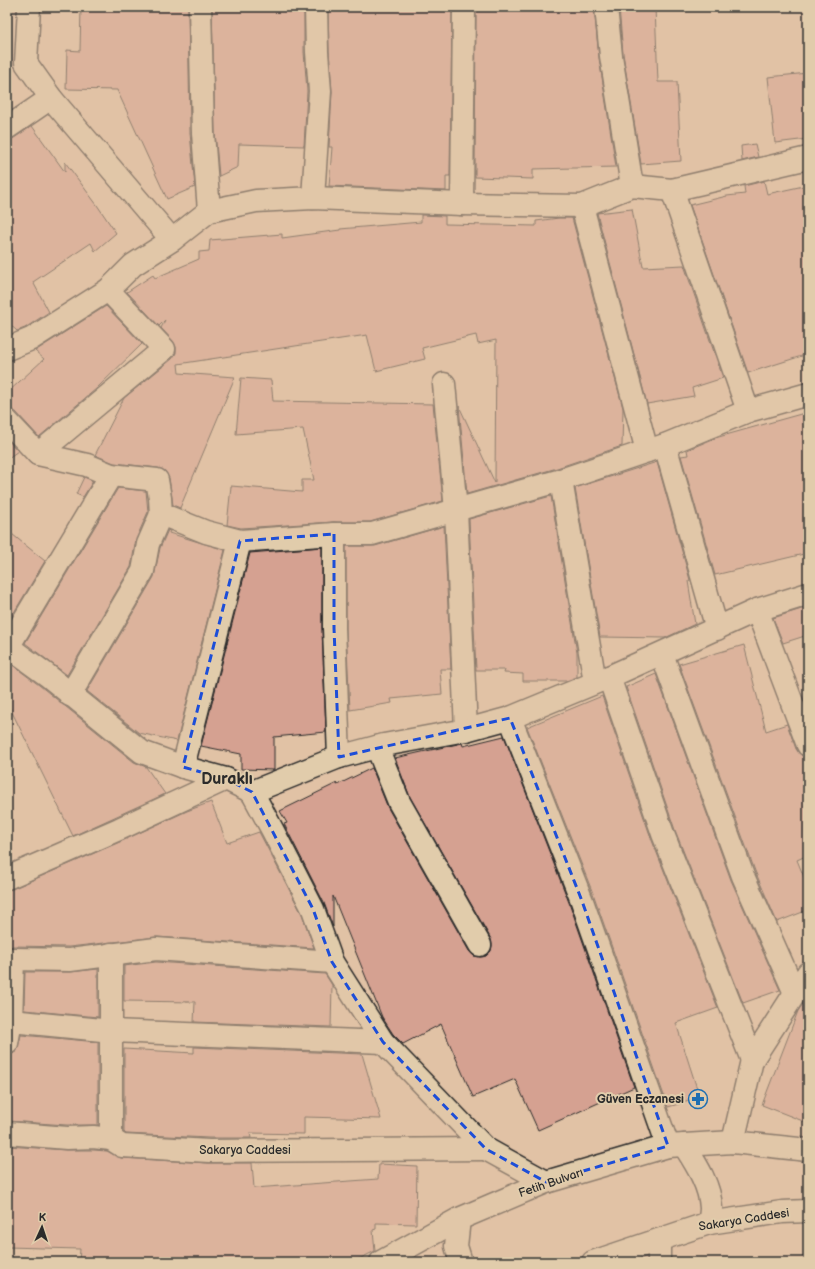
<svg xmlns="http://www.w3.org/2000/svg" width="815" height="1269" font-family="'Balsamiq Sans',sans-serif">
<rect width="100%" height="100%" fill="#e1c2a5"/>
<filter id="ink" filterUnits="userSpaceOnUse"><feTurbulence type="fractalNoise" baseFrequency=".025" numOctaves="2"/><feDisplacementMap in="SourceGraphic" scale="8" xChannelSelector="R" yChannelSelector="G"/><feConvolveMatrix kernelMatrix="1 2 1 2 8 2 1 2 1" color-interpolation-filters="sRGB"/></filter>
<g filter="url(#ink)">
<g fill="#d5a191" stroke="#2b2b2b">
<path d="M 81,7 L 188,7 L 190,133 L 195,187 L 167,199 L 117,90 L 66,89 L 67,50 L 80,51 Z"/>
<path d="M 212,7 L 304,7 L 304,52 L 307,91 L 304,146 L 239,144 L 238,167 L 219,176 L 215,132 Z"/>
<path d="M 328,7 L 452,7 L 450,176 L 446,176 L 446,191 L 329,186 L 332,147 L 329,147 L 332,92 L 329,51 Z"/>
<path d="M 476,7 L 594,7 L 599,58 L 616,167 L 533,169 L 533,179 L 475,177 Z"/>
<path d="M 619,7 L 655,7 L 658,82 L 677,82 L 681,161 L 641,164 L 623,54 Z"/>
<path d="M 808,73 L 808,139 L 775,143 L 768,77 Z"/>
<path d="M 32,126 L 65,172 L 65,162 L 97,205 L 116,233 L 95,251 L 91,243 L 33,282 L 49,312 L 25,328 L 17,331 L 7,322 L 7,140 L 14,138 Z"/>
<path d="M 755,144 L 758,157 L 742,161 L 741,146 Z"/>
<path d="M 764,181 L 767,194 L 808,185 L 808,354 L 748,373 L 690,205 L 727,196 L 745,194 L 744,186 Z"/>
<path d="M 632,209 L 643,267 L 684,265 L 723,378 L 692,388 L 694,396 L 647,404 L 597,213 Z"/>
<path d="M 421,215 L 445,216 L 445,224 L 536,226 L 536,221 L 559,218 L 572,218 L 623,408 L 622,446 L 557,468 L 467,494 L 459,406 L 495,483 L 496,340 L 478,344 L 476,335 L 422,348 L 425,359 L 376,371 L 367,335 L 178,364 L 179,373 L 235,377 L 180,508 L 173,505 L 169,478 L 165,471 L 158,468 L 114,463 L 95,455 L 124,398 L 172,359 L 176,353 L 176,347 L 173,341 L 161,328 L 165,320 L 159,326 L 127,292 L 153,275 L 155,278 L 199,259 L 199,252 L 209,251 L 210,240 L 282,234 L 282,238 L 340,230 L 340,229 L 421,222 Z"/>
<path d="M 106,306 L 142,344 L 96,389 L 39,437 L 16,412 L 11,409 L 7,409 L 7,393 L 44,359 L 35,351 Z"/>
<path d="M 241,378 L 271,380 L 273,401 L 433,404 L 443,501 L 370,522 L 333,522 L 241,528 L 227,525 L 231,486 L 302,492 L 302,480 L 314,480 L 303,429 L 236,434 Z"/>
<path d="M 808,412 L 808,553 L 715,575 L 681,456 L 688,455 L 687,450 L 715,438 Z"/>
<path d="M 7,439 L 18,451 L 7,459 Z"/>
<path d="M 657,462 L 690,580 L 688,581 L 695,624 L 665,638 L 600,637 L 575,488 Z"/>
<path d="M 84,477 L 93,481 L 83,497 L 76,494 Z"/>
<path d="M 118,488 L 146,491 L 148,512 L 136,539 L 131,567 L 67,675 L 25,643 Z"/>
<path d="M 551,496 L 577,653 L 577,677 L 566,681 L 523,681 L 523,674 L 504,673 L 505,670 L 476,670 L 469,519 Z"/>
<path d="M 444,526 L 451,669 L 440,669 L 442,694 L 391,699 L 392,703 L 350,710 L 346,628 L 346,546 L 375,546 Z"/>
<path d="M 7,530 L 45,561 L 7,624 Z"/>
<path d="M 168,530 L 170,531 L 169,533 L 225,550 L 177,741 L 139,733 L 87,691 L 154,577 L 160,548 Z"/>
<path d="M 322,547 L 322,628 L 326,732 L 274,737 L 274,770 L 241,769 L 241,754 L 201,746 L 250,553 Z"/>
<path d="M 808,607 L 808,635 L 783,643 L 773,618 Z"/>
<path d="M 744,645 L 766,731 L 787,724 L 796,749 L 800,754 L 804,756 L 808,769 L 808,855 L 797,860 L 808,887 L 808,910 L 777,922 L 755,871 L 679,664 Z"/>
<path d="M 7,661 L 39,685 L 134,762 L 146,767 L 165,794 L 73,836 L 7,702 Z"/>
<path d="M 656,674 L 731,880 L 780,990 L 743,1003 L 675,830 L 626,687 Z"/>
<path d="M 602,696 L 651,838 L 718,1008 L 676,1023 L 700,1098 L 668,1107 L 594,896 L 527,727 Z"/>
<path d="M 504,736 L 570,905 L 634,1087 L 538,1130 L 515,1079 L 473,1097 L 441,1024 L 403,1044 L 393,1034 L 382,1017 L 333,896 L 333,927 L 324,903 L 284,824 L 287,823 L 280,811 L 337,783 L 337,785 L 372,768 L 388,808 L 469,951 L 474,956 L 480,957 L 486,956 L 491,951 L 492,945 L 491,939 L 410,797 L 395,758 L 462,743 L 463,746 Z"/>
<path d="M 211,802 L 227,843 L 259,832 L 302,914 L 314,948 L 157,937 L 69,947 L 13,946 L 7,948 L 7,890 L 12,889 L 124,840 L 187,811 Z"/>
<path d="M 156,962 L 325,974 L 332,985 L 331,1027 L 194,1022 L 195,1002 L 124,1001 L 124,966 Z"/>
<path d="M 98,969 L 98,1017 L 24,1010 L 25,972 L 70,972 Z"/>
<path d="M 808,996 L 808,1123 L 762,1105 L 798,1011 Z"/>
<path d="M 21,1035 L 98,1042 L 98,1125 L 67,1125 L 7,1121 L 11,1055 L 17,1051 Z"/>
<path d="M 194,1047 L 362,1054 L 381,1119 L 304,1117 L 304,1134 L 250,1133 L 251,1138 L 209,1138 L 126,1134 L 124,1132 L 124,1049 L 194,1053 Z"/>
<path d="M 7,1146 L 66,1150 L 93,1150 L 107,1151 L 121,1158 L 208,1163 L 252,1163 L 254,1188 L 378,1179 L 379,1164 L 417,1166 L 416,1224 L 376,1223 L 376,1229 L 373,1230 L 375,1251 L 353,1262 L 176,1262 L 176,1259 L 122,1262 L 79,1262 L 80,1249 L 7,1247 Z"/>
</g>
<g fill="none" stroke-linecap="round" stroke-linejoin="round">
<defs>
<g id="minor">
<path d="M 29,7 L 26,63 L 51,98 L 172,240"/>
<path d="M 200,7 L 203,133 L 209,211"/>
<path d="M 606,7 L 611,56 L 632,186"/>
<path d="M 7,128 L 51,98"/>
<path d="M 672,190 L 748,411"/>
<path d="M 313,198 L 320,91 L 317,52 L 316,7"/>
<path d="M 462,204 L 464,7"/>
<path d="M 582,206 L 647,451"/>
<path d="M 7,349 L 31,339 L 108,290 L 133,265 L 172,240 L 209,211 L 256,201 L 313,198 L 462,204 L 582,206 L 632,186 L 672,190 L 808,158"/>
<path d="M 444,384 L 456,510 L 466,730"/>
<path d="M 7,421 L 38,454 L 87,465 L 111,475 L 157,480 L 160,498 L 161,514 L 206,532 L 240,541 L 334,534 L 372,534 L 561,480 L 665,445 L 748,411 L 808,394"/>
<path d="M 665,445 L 717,629"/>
<path d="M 38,454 L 164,349 L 108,290"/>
<path d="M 561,480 L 595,682"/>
<path d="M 334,534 L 334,628 L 339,757"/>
<path d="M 757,610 L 808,745"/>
<path d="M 7,646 L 47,675 L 142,752 L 183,767 L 226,779 L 252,792 L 273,831 L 313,909 L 332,962 L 383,1042 L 486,1149 L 546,1182"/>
<path d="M 8,647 L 111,475"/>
<path d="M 662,654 L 743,876 L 795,993"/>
<path d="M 609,677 L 663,834 L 752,1060"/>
<path d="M 70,695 L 143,571 L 148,544 L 161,514"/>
<path d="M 510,718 L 582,901 L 668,1146"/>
<path d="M 377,747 L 399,802 L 480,945"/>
<path d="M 183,767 L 240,541"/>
<path d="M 252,792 L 339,757 L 384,745 L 466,730 L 510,718 L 609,677 L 757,610 L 808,594"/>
<path d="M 7,878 L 119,829 L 226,779"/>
<path d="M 11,1021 L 112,1031 L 383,1042"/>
<path d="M 7,1043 L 11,1021 L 13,959 L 70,960 L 156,949 L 332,962"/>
<path d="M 7,1133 L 67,1138 L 93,1137 L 111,1139 L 122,1146 L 209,1151 L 486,1149"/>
<path d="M 111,1139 L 111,954"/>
<path d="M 733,1142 L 752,1060 L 808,973"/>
<path d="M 659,1240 L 659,1262"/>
</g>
<g id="secondary">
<path d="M 684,1145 C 696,1164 710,1185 711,1208 C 711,1213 710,1218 709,1223"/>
<path d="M 459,1219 L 456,1246 L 461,1262"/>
<path d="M 381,1262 L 459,1219 L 546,1182 L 668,1146 L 733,1142 L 808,1150"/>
<path d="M 593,1262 L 709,1223 L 782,1212 L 808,1211"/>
</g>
</defs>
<use href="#minor" stroke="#2b2b2b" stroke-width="25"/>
<use href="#secondary" stroke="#2b2b2b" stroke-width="25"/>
<use href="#minor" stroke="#e1ccab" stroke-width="22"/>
<use href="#secondary" stroke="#e1ccab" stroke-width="22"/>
</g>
</g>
<path d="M0 0H815V1269H0ZM 334,534 L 334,628 L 339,757 L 510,718 L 582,901 L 668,1146 L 546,1182 L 486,1149 L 383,1042 L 332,962 L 313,909 L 252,792 L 226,779 L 183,767 L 240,541 Z" fill="#e1c2a5" fill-opacity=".55" fill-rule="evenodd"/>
<path fill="none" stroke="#1d4ed8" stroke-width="3" stroke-dasharray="8 5" stroke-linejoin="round" d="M 334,534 L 334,628 L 339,757 L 510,718 L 582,901 L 668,1146 L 546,1182 L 486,1149 L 383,1042 L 332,962 L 313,909 L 252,792 L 226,779 L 183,767 L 240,541 Z"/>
<defs>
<symbol id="pharmacy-ring" viewBox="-11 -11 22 22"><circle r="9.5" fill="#e1ccab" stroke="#1f6fb2" stroke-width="1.5"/><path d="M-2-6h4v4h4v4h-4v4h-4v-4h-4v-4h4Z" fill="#1f6fb2"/></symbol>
</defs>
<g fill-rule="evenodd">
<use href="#pharmacy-ring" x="687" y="1088" width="22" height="22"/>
</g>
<g text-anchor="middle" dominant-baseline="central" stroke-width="4" stroke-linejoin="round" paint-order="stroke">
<g font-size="12" font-weight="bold" fill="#2b2b2b" stroke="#e1ccab" text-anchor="end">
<text x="684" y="1099">Güven Eczanesi</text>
</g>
<g font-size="12" fill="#2b2b2b" stroke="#e1ccab">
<text x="245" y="1150">Sakarya Caddesi</text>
<text transform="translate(551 1183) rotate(-19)">Fetih Bulvarı</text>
<text transform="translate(744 1220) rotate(-9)">Sakarya Caddesi</text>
</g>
<g font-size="16" font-weight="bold" fill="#2b2b2b" stroke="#e1ccab">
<text x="227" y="779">Duraklı</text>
</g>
</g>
<rect width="815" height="1269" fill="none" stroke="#e1ccab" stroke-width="24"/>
<rect x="12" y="12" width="791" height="1245" fill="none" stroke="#2b2b2b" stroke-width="1.5" filter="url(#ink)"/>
<g transform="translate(42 1227) rotate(3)" stroke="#e1ccab" stroke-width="3" paint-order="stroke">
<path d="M0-3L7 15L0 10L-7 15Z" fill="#2b2b2b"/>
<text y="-6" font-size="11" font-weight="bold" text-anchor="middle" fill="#2b2b2b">K</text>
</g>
</svg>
